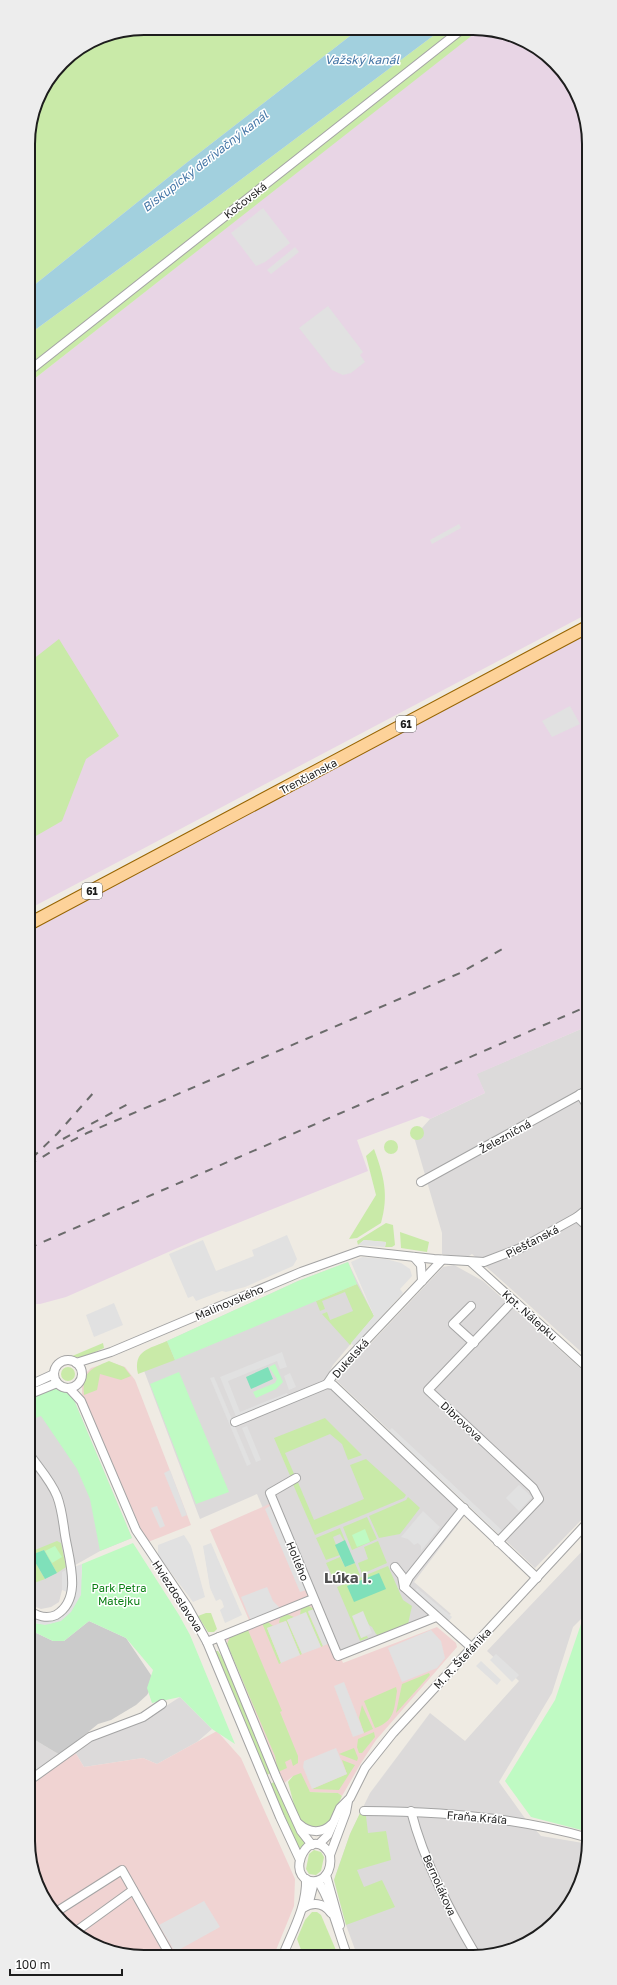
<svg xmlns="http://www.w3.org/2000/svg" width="617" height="1985" font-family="'Golos Text',sans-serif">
<rect width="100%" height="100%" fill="#efebe3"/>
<g fill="#dcdada">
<path d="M 588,1026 L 588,1358 L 472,1254 L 466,1258 L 442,1254 L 442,1233 L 414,1137 L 430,1119 L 485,1093 L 476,1074 Z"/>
<path d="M 348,1262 L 374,1316 L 333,1365 L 326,1378 L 352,1407 L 465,1515 L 414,1582 L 451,1614 L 432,1623 L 328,1663 L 257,1494 L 200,1519 L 140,1360 L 154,1347 L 298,1281 Z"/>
<path d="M 454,1265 L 483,1281 L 588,1375 L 588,1513 L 535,1568 L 336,1380 L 443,1267 Z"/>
<path d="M 57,1389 L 67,1393 L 74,1400 L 132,1538 L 100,1551 L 63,1572 L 62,1590 L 59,1602 L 51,1607 L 41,1609 L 33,1606 L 30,1610 L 30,1395 Z"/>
<path d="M 588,1545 L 588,1612 L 573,1627 L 552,1693 L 499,1782 L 524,1817 L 541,1836 L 589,1844 L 580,1885 L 560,1918 L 531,1942 L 495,1955 L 357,1955 L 346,1925 L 334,1880 L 350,1834 L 370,1793 L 430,1713 L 465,1741 L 519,1681 L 487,1651 Z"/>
<path d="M 180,1697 L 212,1729 L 197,1742 L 157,1764 L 143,1758 L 84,1767 L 72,1747 L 141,1722 Z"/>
<path d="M 30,1737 L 60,1755 L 30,1778 Z"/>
</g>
<g fill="#f0d3d2">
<path d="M 110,1362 L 125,1367 L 135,1380 L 191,1525 L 148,1542 L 144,1536 L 82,1394 L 82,1377 L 91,1368 Z"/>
<path d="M 276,1501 L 343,1663 L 437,1627 L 456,1643 L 457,1647 L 376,1740 L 361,1763 L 342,1796 L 338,1793 L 310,1792 L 293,1776 L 283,1784 L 226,1639 L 252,1627 L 210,1530 Z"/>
<path d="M 217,1731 L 241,1758 L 295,1879 L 294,1906 L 274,1955 L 122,1955 L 93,1945 L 62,1923 L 30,1863 L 30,1783 L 72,1747 L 84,1767 L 143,1758 L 157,1764 Z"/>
</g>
<g fill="#e8d5e5">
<path d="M 478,30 L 496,30 L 555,62 L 587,122 L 587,614 L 29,909 L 29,383 Z"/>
<path d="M 587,621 L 588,1026 L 477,1074 L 485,1093 L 430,1119 L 422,1116 L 357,1140 L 368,1171 L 198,1239 L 66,1297 L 40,1304 L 30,1304 L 29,924 Z"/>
</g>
<path fill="#cbcbcb" d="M 89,1621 L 126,1638 L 155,1681 L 147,1695 L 136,1705 L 111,1720 L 98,1724 L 60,1755 L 30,1737 L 30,1630 L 53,1641 L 64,1641 Z"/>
<g fill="#c9eaa8">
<path d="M 144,28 L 359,29 L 185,164 L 28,290 L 28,137 L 40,93 L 62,62 L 100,37 Z"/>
<path d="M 441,30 L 479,30 L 29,383 L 28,335 L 215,199 Z"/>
<path d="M 59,639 L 119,736 L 86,759 L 62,821 L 29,840 L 29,661 L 32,660 Z"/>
<circle cx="417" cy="1133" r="7"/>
<circle cx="391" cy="1147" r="7"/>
<path d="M 374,1149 C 384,1176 389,1195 381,1223 L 357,1238 L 349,1239 L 376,1195 L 366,1156 Z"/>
<path d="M 386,1223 L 393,1225 L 395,1245 L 392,1247 L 385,1247 L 386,1242 L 364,1240 L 358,1245 L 357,1241 Z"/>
<path d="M 400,1232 L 429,1242 L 427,1252 L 401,1248 Z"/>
<path d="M 357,1284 L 374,1316 L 350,1345 L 322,1314 L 327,1312 L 330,1320 L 353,1311 L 345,1292 L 322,1301 L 325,1309 L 320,1311 L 316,1301 Z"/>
<path d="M 167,1341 L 175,1360 L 138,1374 C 133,1350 149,1349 167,1341 Z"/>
<path d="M 103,1343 L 104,1348 L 84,1357 L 70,1357 Z"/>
<path d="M 109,1361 L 124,1367 L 131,1376 L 121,1380 L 100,1374 L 97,1390 L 84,1395 C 82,1372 90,1369 109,1361 Z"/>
<circle cx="68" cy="1374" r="7"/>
<path d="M 325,1418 L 362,1455 L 348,1460 L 342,1444 L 330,1434 L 285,1453 L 295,1476 L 291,1478 L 274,1438 Z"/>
<path d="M 366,1459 L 406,1495 L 404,1498 L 315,1535 L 292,1482 L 297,1480 L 314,1520 L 364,1499 L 350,1465 Z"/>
<path d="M 408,1497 L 420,1508 L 400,1534 L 379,1538 L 369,1516 L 406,1500 Z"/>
<path d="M 367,1517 L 377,1539 L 352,1550 L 343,1527 Z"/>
<path d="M 340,1528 L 345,1540 L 344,1541 L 340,1534 L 333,1537 L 340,1555 L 326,1560 L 316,1538 Z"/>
<path d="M 57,1541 L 61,1543 L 66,1567 L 57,1573 L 44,1550 L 31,1555 L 45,1579 L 34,1583 L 30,1572 L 30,1552 Z"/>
<path d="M 378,1541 L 387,1563 L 362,1574 L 358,1563 L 368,1559 L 364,1547 Z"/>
<path d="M 340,1557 L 345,1567 L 355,1563 L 360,1575 L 336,1585 L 326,1563 Z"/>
<path d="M 388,1566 L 403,1600 L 412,1606 L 408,1624 L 379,1636 L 376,1634 L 372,1627 L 369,1625 L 362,1612 L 361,1638 L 367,1636 L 368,1638 L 360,1641 L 337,1587 Z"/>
<path d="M 307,1605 L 314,1609 L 308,1612 L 323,1646 L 321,1647 L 306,1613 L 300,1615 L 301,1608 Z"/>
<path d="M 206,1613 L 211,1613 L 217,1629 L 214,1632 L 208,1632 L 198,1616 Z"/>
<path d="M 287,1614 L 294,1617 L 287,1620 L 302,1654 L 300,1655 L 286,1621 L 279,1623 L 280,1618 Z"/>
<path d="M 268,1622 L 273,1626 L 267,1628 L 281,1663 L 279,1664 L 262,1623 Z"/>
<path d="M 248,1630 L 282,1711 L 280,1712 L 298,1756 L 298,1763 L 293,1766 L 291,1759 L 285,1762 L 287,1768 L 278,1772 L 275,1756 L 227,1644 L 230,1637 Z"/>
<path d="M 216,1651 L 218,1651 L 229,1668 L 272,1773 L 266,1775 L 214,1653 Z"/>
<path d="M 429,1673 L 430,1675 L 396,1713 L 402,1684 Z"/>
<path d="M 396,1687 L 397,1691 C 394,1709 395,1721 375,1728 L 364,1701 Z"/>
<path d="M 362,1705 L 373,1729 L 364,1733 L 359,1718 Z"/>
<path d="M 374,1732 L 375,1737 L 362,1753 L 359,1753 L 357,1747 L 358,1739 Z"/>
<path d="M 354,1748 L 358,1758 L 357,1761 L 339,1754 Z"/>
<path d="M 342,1760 L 355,1765 L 339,1790 L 312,1789 L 347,1774 Z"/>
<path d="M 301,1773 L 310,1792 L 338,1793 L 342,1796 L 330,1822 L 325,1826 L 310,1828 L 299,1820 L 297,1816 L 288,1782 L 293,1776 Z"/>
<path d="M 276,1781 L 305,1843 L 299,1850 L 290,1832 L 270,1784 Z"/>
<path d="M 360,1813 L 366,1816 L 368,1833 L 386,1831 L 391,1860 L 357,1870 L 364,1887 L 382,1880 L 395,1907 L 346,1925 L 334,1880 L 350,1834 Z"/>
<path d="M 314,1850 L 321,1852 L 324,1857 L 321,1871 L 316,1875 L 309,1874 L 306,1869 L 309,1854 Z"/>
<path d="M 312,1912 L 317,1912 L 321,1915 L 338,1955 L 303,1955 L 297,1939 L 305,1920 Z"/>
</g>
<g fill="#bffac3">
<path d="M 348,1262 L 357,1284 L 175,1360 L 167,1341 L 298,1281 Z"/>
<path d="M 275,1364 L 283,1382 L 276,1389 L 256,1398 L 253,1392 L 275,1383 L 277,1379 L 269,1367 Z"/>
<path d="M 179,1372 L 229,1492 L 196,1504 L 150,1384 Z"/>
<path d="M 50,1387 L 67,1393 L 74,1400 L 132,1538 L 100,1551 L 90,1499 L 77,1469 L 41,1416 L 30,1420 L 30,1395 Z"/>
<path d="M 365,1529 L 370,1542 L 357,1547 L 352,1535 Z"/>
<path d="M 133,1543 L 179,1615 L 190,1635 L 235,1744 L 212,1729 L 180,1697 L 152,1703 L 147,1688 L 153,1670 L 126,1638 L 89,1621 L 64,1641 L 53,1641 L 30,1630 L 30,1622 C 71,1633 82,1597 82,1564 Z"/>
<path d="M 55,1546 L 62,1557 L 52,1563 L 45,1551 Z"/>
<path d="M 588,1616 L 589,1832 L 531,1817 L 505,1781 L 555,1700 L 581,1624 Z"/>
</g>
<g fill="#7fe0ba">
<path d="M 268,1367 L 273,1379 L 251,1389 L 246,1377 Z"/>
<path d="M 345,1540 L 355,1563 L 345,1567 L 335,1545 Z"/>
<path d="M 44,1550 L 57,1573 L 45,1579 L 31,1555 Z"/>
<path d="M 379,1573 L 386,1589 L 354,1602 L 347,1586 Z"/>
</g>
<g fill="#e1e1e1">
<path d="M 263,208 L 290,243 L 265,262 L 256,266 L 231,233 Z"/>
<path d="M 295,247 L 299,252 L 271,274 L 267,270 Z"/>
<path d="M 328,306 L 363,352 L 360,355 L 365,362 L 351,373 L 343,375 L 332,370 L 299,328 Z"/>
<path d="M 459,524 L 461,528 L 432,544 L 430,540 Z"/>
<path d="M 570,706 L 580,724 L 552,737 L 542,721 Z"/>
<path d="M 287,1235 L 297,1259 L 293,1266 L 245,1287 L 226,1292 L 222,1291 L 196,1301 L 193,1296 L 188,1298 L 169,1254 L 203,1240 L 216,1271 L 254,1256 L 252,1250 Z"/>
<path d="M 364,1240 L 386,1242 L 385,1247 L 358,1245 Z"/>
<path d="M 362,1257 L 386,1259 L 401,1263 L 410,1269 L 412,1276 L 400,1289 L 403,1293 L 354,1346 L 351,1343 L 374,1316 L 351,1262 Z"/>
<path d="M 114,1303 L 123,1325 L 94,1337 L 86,1315 Z"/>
<path d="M 282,1352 L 287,1367 L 280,1369 L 277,1361 L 228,1381 L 240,1412 L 287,1393 L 289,1398 L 237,1419 L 220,1377 Z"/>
<path d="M 290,1373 L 296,1387 L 289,1390 L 284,1376 Z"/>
<path d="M 214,1377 L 251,1464 L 247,1466 L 210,1378 Z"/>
<path d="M 247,1426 L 261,1460 L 256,1462 L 242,1428 Z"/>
<path d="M 392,1428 L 504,1532 L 500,1535 L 389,1431 Z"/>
<path d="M 170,1470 L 187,1515 L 182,1517 L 164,1473 Z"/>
<path d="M 519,1485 L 532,1497 L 519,1511 L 506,1498 Z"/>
<path d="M 157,1506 L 165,1526 L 160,1528 L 151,1508 Z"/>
<path d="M 270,1506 L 306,1590 L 300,1592 L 265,1509 Z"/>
<path d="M 423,1511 L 440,1527 L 421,1551 L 421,1546 L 418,1543 L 414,1545 L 408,1539 L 401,1537 Z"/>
<path d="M 184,1535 L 191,1546 L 205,1597 L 193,1602 L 158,1555 L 158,1545 Z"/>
<path d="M 211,1543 L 242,1615 L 225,1623 L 220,1610 L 224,1607 L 222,1601 L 220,1599 L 216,1601 L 210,1588 L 203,1546 Z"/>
<path d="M 82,1564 L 81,1595 L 71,1612 L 61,1621 L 45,1625 L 30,1622 L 30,1617 L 34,1619 L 46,1620 L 66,1610 L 74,1567 Z"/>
<path d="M 69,1569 L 68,1583 L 67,1592 L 62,1590 L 62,1572 Z"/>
<path d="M 267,1587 L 273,1601 L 280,1608 L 251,1621 L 241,1597 Z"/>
<path d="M 417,1588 L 452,1617 L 448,1622 L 413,1593 Z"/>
<path d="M 315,1609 L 330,1643 L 323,1646 L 308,1611 Z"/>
<path d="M 363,1611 L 372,1633 L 361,1638 L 352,1616 Z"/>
<path d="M 306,1612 L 321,1647 L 302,1654 L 287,1620 Z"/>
<path d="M 286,1621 L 300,1655 L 281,1663 L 267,1628 Z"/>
<path d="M 431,1630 L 441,1641 L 445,1658 L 437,1668 L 402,1682 L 388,1648 Z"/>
<path d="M 496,1654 L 519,1675 L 512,1682 L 490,1660 Z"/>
<path d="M 481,1661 L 501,1680 L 497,1685 L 476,1666 Z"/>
<path d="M 344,1682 L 364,1733 L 353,1737 L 334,1686 Z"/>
<path d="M 336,1748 L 347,1774 L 312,1789 L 303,1767 L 304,1761 Z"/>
<path d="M 204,1901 L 220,1927 L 175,1952 L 159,1925 Z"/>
</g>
<path fill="#a2d0de" d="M 359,29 L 441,30 L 215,199 L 28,335 L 28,290 L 185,164 Z"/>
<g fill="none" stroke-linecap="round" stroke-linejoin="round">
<defs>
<g id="street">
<path d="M 29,371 L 461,30"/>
<path d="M 580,1094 L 588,1107"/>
<path d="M 421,1182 L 588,1090"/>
<path d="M 577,1217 L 588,1227"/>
<path d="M 414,1257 L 421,1265 L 422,1281"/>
<path d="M 471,1262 L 588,1368"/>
<path d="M 471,1306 L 453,1324 L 474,1343"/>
<circle cx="68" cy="1374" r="14"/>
<path d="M 76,1363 L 111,1352 L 301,1272 L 360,1251 L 434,1259 L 484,1262 L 523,1247 L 577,1217 L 588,1208"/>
<path d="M 327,1384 L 333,1385 L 537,1578"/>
<path d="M 30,1385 L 54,1374"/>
<path d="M 69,1388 L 81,1401 L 136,1530 L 187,1606 L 207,1642 L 280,1817 L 300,1860"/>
<path d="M 30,1394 L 57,1383"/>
<path d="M 235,1422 L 327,1384 L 333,1375 L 442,1260"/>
<path d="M 30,1455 C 39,1468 51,1481 57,1496 C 62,1509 63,1522 65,1535 C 69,1560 83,1599 56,1615 C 47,1619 37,1616 30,1611"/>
<path d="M 296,1478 L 270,1493 L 338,1656 L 436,1617"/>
<path d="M 498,1542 L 539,1499 L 533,1488 L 428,1390 L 513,1301"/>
<path d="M 395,1567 L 402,1576 L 404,1587 L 471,1647"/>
<path d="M 404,1587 L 409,1577 L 464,1508"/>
<path d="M 219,1637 L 276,1776 L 301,1831 L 312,1845"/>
<path d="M 207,1642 L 313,1599"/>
<path d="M 30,1780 L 90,1737 L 143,1717 L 162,1704"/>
<path d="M 364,1811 C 440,1811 515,1817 589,1838"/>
<path d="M 411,1811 C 424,1862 450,1911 476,1955"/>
<path d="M 299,1824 C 309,1833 322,1834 332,1824"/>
<path d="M 319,1844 L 328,1835 L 340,1808 L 350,1798 L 365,1768 L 393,1733 L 588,1522"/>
<path d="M 330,1855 C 326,1847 319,1841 310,1845 C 305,1848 303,1852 301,1857 C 290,1888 335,1891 330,1855 L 346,1812 L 348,1801"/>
<path d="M 326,1875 L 340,1925"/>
<path d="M 318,1881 C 332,1903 338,1931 347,1955"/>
<path d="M 309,1902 L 314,1882"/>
<path d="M 303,1908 C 313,1902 323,1902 331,1913"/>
<path d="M 56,1912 L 122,1870 L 170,1955"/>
<path d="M 75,1932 L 133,1890"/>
<path d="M 283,1955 C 293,1930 307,1906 306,1879"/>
</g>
<path id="primary" d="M 29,924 L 587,627"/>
</defs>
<use href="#street" stroke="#a4a4a4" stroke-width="10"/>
<use href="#primary" stroke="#976400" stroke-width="14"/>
<use href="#street" stroke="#fff" stroke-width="8"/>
<use href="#primary" stroke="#fdd299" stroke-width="12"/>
<g stroke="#6b6b6b" stroke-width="2" stroke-dasharray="8 8" stroke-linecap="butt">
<path d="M 63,1139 L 130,1103"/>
<path d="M 32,1158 L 57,1134 L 95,1091"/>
<path d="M 29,1165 L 54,1150 L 87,1133 L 460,973 L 506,947"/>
<path d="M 29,1248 L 588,1006"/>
</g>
</g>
<g text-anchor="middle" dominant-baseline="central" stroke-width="3" stroke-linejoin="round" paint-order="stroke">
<g fill="#fff" stroke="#616161" stroke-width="1">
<rect x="396" y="716" width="20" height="16" rx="3"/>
<rect x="82" y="883" width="20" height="16" rx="3"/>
</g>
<g font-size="10" font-weight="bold" fill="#1d1d1d">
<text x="406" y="724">61</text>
<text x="92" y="891">61</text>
</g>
<g font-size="11" fill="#1d1d1d" stroke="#fff">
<text transform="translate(245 200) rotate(-38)">Kočovská</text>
<text transform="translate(308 776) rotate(-28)">Trenčianska</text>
<text transform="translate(505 1136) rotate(-29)">Železničná</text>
<text transform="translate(532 1241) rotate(-27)">Piešťanská</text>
<text transform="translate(229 1302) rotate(-23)">Malinovského</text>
<text transform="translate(530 1315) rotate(42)">Kpt. Nálepku</text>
<text transform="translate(350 1358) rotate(-48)">Dukelská</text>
<text transform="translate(462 1421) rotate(43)">Dibrovova</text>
<text transform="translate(298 1561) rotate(68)">Hollého</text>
<text transform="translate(178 1596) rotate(57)">Hviezdoslavova</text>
<text transform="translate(462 1658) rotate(-47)">M. R. Štefánika</text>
<text transform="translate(477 1817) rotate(5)">Fraňa Kráľa</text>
<text transform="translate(440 1885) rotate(66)">Bernolákova</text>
</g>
<g font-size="11" fill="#097e12" stroke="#fff">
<text x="119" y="1587">Park Petra<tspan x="119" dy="13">Matejku</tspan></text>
</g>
<g font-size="12" font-style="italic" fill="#4577a7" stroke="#fff">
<text x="362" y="59">Važský kanál</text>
<text transform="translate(205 161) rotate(-38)">Biskupický derivačný kanál</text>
</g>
<g font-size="15" font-weight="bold" fill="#505050" stroke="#fff">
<text x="348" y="1577">Lúka I.</text>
</g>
</g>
<path d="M0 0H617V1985H0ZM144 35H473A109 109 0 0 1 582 144V1841A109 109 0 0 1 473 1950H144A109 109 0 0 1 35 1841V144A109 109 0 0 1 144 35Z" fill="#ededed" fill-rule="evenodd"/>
<path fill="none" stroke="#1d1d1d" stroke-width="2" d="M144 35H473A109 109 0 0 1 582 144V1841A109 109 0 0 1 473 1950H144A109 109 0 0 1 35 1841V144A109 109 0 0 1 144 35Z"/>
<path d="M10 1969v6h112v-6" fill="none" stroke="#1d1d1d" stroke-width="2"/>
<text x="16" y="1969" font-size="12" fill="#1d1d1d" stroke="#ffffff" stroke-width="3" paint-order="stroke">100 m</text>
</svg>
